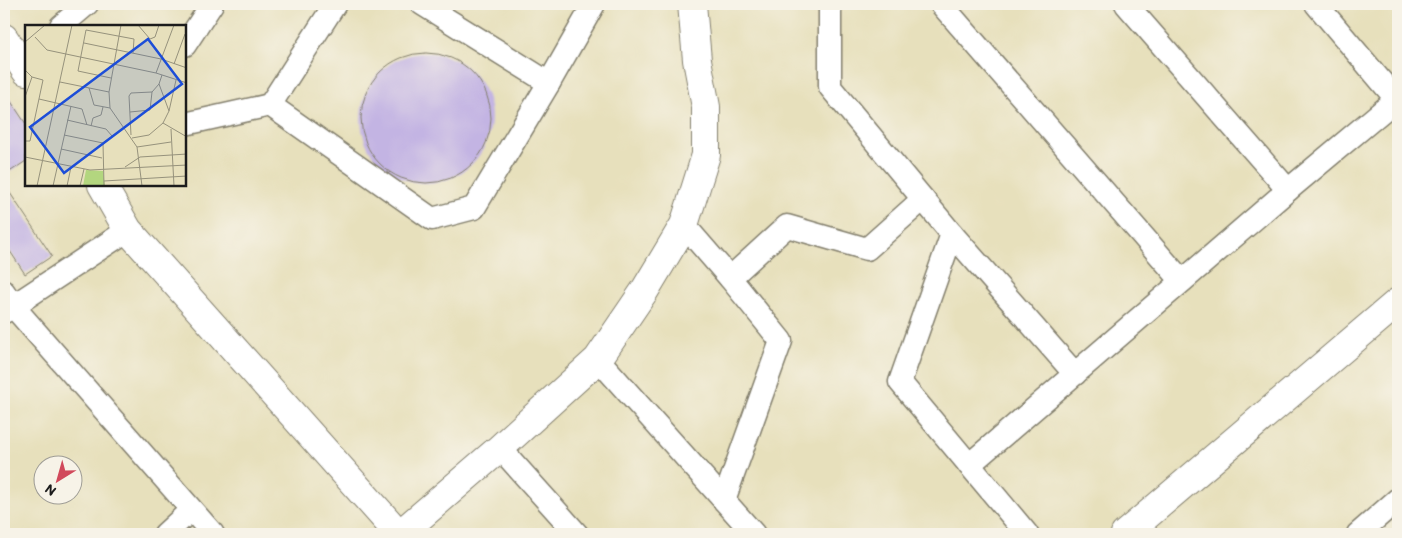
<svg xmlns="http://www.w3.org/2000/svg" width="1402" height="538" font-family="Itim,sans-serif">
<rect width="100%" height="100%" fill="#f7f3e8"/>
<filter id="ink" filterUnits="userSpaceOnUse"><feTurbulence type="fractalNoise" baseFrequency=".02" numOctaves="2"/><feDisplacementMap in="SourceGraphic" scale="10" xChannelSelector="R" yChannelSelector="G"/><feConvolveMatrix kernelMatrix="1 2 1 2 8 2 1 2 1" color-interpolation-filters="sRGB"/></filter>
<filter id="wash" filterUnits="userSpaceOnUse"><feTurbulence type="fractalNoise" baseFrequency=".0096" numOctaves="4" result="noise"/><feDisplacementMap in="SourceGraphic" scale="20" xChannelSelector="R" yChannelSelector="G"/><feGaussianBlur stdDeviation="1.12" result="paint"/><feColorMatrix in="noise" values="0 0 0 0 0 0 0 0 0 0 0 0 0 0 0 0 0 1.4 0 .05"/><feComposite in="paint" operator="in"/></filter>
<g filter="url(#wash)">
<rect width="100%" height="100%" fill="#e7e0bc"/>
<g id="blocks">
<g fill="#c3b4e3">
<circle cx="426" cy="118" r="65"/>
<path d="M 4,91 L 26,124 L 26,161 L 11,171 L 4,161 Z"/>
<path d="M 6,187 L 52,256 L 25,274 L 4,242 L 4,189 Z"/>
</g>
</g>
</g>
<g filter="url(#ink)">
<use href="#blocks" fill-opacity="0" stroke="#827e6c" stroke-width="1"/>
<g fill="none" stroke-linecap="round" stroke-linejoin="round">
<defs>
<g id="minor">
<path d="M 422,4 L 549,83"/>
<path d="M 830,4 L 830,87 L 952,234 L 1075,374"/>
<path d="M 941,4 L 1182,281"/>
<path d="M 1126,4 L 1288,190"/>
<path d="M 1316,4 L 1397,100"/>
<path d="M 61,26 L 87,4"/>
<path d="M 185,45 L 212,4"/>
<path d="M 270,105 L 335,4"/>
<path d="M 185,124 L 270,105 L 432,219 L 474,208 L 549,83 L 594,4"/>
<path d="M 684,225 L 730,278 L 781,341 L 724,500"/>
<path d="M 952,234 L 900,382 L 1027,534"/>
<path d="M 730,278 L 787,226 L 867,249 L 923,199"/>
<path d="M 4,292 L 13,306 L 213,534"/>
<path d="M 4,312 L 128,230"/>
<path d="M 598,359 L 754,534"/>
<path d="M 500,448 L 577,534"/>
<path d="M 969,465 L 1288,190 L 1398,98"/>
<path d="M 165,534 L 191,510"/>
<path d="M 1358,534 L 1398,499"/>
</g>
<g id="tertiary">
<path d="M 4,38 L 26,71"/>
<path d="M 1397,100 L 1398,102"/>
<path d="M 102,185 L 128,230 L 399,534"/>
<path d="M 400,534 L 500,448 L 598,359 L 645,290 L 684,225 L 706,155 L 706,107 L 697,60 L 692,4"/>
<path d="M 1125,534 L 1398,302"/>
</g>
</defs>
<use href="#minor" stroke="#827e6c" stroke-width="25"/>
<use href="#tertiary" stroke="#827e6c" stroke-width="30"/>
<use href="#minor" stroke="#fff" stroke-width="22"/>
<use href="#tertiary" stroke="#fff" stroke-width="28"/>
</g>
</g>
<g transform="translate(25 25)">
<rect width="161" height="161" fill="#e7e0bc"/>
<path d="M 61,145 L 78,146 L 80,161 L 58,161 Z" fill="#b3d67f"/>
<path fill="none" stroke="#96927c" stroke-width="1" d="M 96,0 L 84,67 L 85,83 L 112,122 L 117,161M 113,0 L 125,14 L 130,12 L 134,0M 10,12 L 22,25 L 131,48 L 162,58M 0,17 L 20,0M 59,18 L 136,34 L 162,43M 149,39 L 160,9M 0,45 L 7,52 L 18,55 L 5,116 L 0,116M 131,48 L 149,0M 137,50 L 134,59 L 144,86M 86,53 L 53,46 L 61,5 L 109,14 L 108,28M 35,57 L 84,67M 64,63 L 69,80 L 85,83M 0,72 L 7,52M 14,74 L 57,84 L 62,100M 105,87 L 125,85 L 127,67M 42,95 L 81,104 L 87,111M 138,98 L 162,112M 66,101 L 68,93 L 76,90 L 78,82M 146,104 L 149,161M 39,110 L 78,118 L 99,103M 106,110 L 104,71 L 106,68 L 127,67 L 134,59M 107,113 L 124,110 L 138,98 L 144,86 L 151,55M 78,118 L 79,161M 112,122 L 146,117M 36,124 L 77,133M 0,132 L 65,145 L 162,140M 100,142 L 115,132 L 162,129M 79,156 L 162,151M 12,161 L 47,0M 28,161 L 46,81M 42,161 L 46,142M 55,161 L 59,144"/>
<path fill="#1d4ed8" fill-opacity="0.15" stroke="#1d4ed8" stroke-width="2.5" d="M 123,14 L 157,59 L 39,148 L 5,102 Z"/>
<rect width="161" height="161" fill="none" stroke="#1c1c1c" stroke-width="2.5"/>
</g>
<rect width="1402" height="538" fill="none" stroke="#f7f3e8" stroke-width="20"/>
<g transform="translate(58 480) rotate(217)"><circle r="24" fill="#f7f3e8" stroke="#9f9d96"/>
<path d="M0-4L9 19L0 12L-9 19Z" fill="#d1495b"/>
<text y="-8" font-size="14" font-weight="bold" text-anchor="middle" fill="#1c1c1c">N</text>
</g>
</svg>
